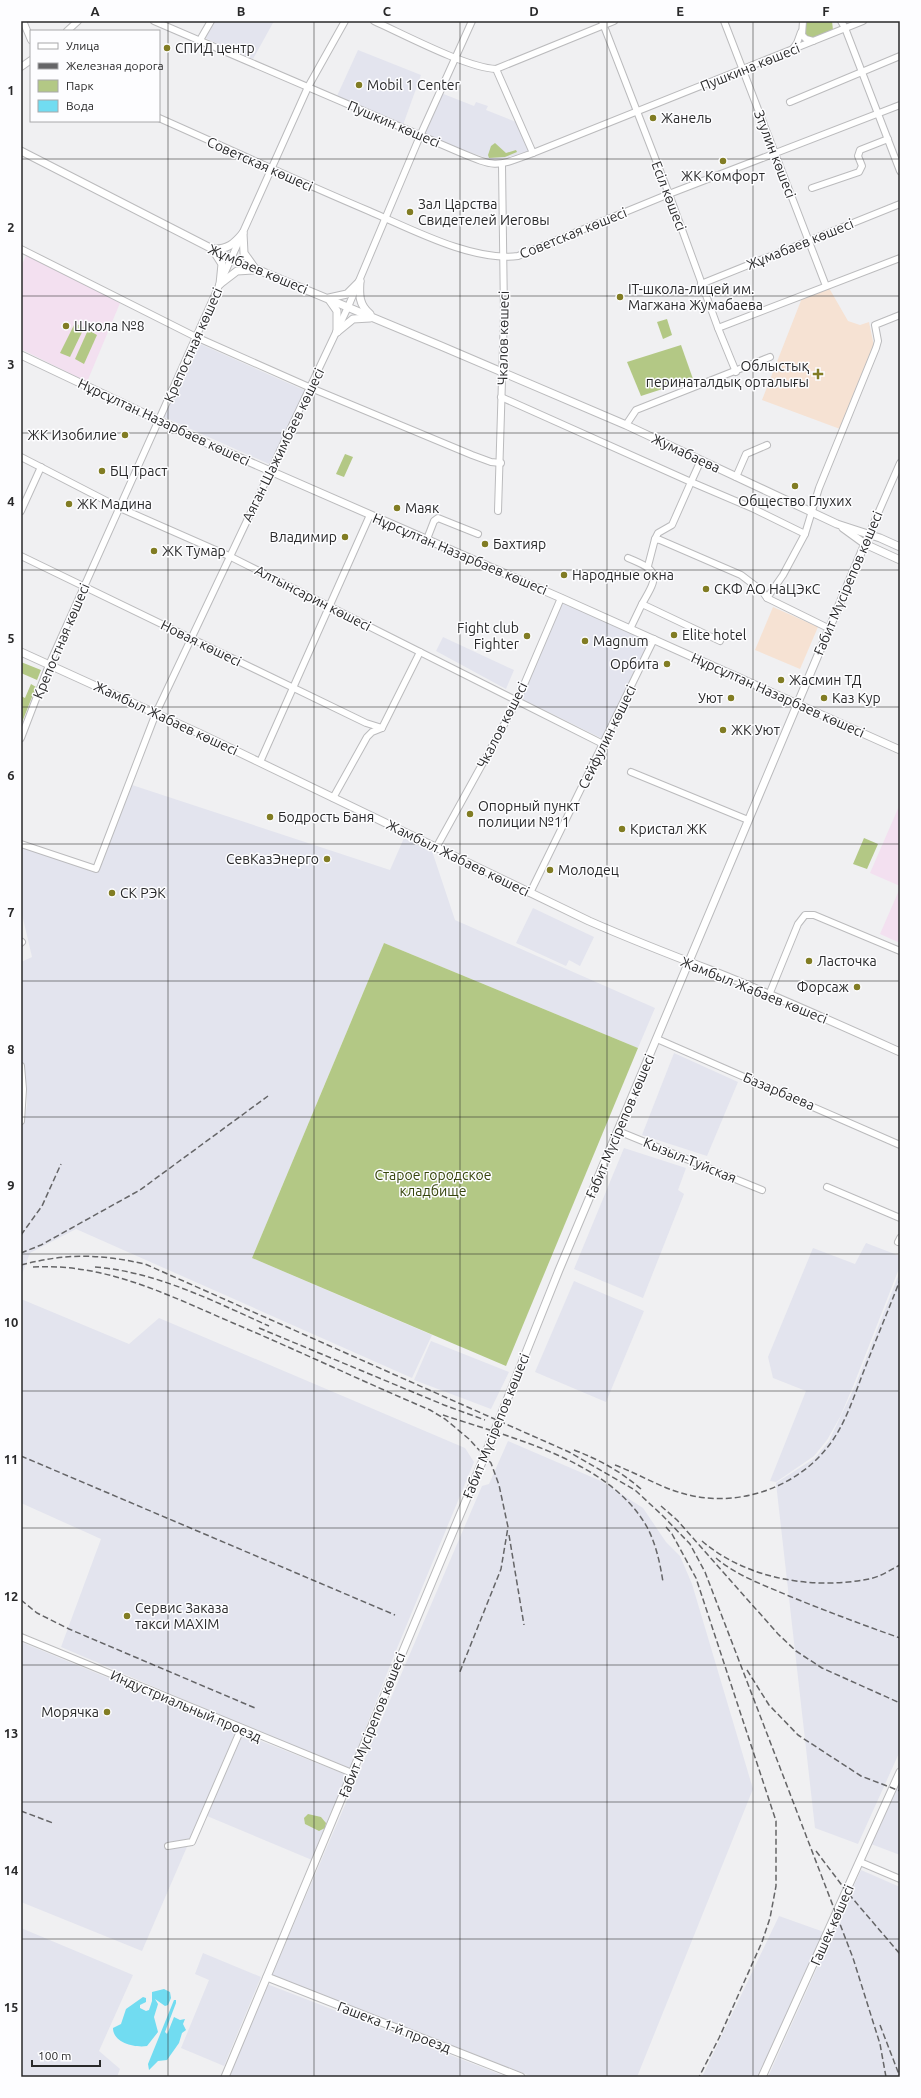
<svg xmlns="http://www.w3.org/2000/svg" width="921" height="2098" font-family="Ubuntu,sans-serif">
<rect width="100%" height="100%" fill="#f0f0f2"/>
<g fill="#e3e4ee">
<path d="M 214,21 L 274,21 L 253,59 L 205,38 Z"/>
<path d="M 358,50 L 421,75 L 403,125 L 337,96 Z"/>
<path d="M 441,93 L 474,106 L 476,102 L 488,106 L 486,110 L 516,122 L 530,151 L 501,159 L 490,159 L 460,149 L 424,133 Z"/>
<path d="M 198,343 L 306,391 L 269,464 L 164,417 Z"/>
<path d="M 561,602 L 650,642 L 603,739 L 520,698 Z"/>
<path d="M 443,637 L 514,670 L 506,689 L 436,651 Z"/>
<path d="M 132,785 L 390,870 L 404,838 L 432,851 L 455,920 L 655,1008 L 638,1048 L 384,943 L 252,1258 L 432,1335 L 412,1378 L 76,1229 L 30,1253 L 21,1277 L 21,1135 L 27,1106 L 27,1089 L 24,1066 L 21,1059 L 21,962 L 32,957 L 21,910 L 21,847 L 97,873 Z"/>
<path d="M 533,908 L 594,937 L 580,966 L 569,960 L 566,966 L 516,943 Z"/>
<path d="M 674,1053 L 738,1082 L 707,1156 L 642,1135 Z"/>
<path d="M 624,1148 L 686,1168 L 678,1190 L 684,1194 L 643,1298 L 574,1269 Z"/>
<path d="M 866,1243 L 900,1256 L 900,1266 L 854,1384 L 840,1417 L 827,1440 L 814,1456 L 776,1482 L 770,1481 L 806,1391 L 773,1378 L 768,1357 L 813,1248 L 855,1264 Z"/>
<path d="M 900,1271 L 900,1751 L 858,1844 L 815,1828 L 776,1483 L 815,1458 L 829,1441 L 856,1384 Z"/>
<path d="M 574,1281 L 644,1311 L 606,1402 L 535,1372 Z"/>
<path d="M 21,1299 L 129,1344 L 159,1318 L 465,1448 L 474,1462 L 393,1658 L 350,1768 L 299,1749 L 61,1647 L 101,1539 L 21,1503 Z"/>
<path d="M 431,1341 L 509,1372 L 491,1409 L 414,1380 Z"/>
<path d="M 508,1441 L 601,1481 L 643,1508 L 666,1542 L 680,1556 L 692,1584 L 753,1789 L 637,2077 L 533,2077 L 272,1975 L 482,1486 L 489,1484 Z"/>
<path d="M 21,1642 L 237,1731 L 142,1951 L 21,1902 Z"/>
<path d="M 241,1733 L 347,1775 L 312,1860 L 207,1816 Z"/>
<path d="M 900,1781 L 900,1855 L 871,1844 Z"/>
<path d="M 861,1870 L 900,1887 L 900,2077 L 768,2077 Z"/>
<path d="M 779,1916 L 824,1932 L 758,2077 L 702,2077 Z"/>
<path d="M 21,1928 L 133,1975 L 99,2051 L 120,2069 L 117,2077 L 21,2077 Z"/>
<path d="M 203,1953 L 261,1977 L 224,2066 L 181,2048 L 209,1980 L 195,1974 Z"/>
<path d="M 267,1984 L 507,2077 L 228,2077 Z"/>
</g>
<g fill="#f3e0f0">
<path d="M 27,254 L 120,303 L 87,382 L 21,349 L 21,266 Z"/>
<path d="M 900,804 L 900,886 L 870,873 Z"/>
<path d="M 900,888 L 900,943 L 880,934 Z"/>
</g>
<g fill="#f6e2d3">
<path d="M 829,288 L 848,321 L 860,325 L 869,322 L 874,346 L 840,429 L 762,400 L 802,298 Z"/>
<path d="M 773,607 L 818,627 L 800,669 L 755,650 Z"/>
</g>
<g fill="#b3c885">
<path d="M 807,21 L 832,21 L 833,30 L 810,39 L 804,33 Z"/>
<path d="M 495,143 L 506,153 L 516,150 L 517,152 L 505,157 L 489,158 L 488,155 L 491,146 Z"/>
<path d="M 667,319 L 672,335 L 663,339 L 657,322 Z"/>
<path d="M 75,323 L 84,328 L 70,357 L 60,353 Z"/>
<path d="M 88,330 L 97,335 L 84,364 L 75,359 Z"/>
<path d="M 681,345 L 693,379 L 641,396 L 627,362 Z"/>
<path d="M 345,454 L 353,457 L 344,477 L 336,474 Z"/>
<path d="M 21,662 L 41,670 L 37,680 L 21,673 Z"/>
<path d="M 31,684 L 36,687 L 21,725 L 21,696 L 25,698 Z"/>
<path d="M 864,838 L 878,844 L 867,869 L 853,864 Z"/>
<path d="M 384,943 L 638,1048 L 506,1366 L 252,1258 Z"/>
<path d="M 308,1814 L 321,1817 L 326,1823 L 325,1828 L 319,1831 L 305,1824 L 304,1818 Z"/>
</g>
<g fill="#71dcf1">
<path d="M 164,1989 L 170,1992 L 171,1998 L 168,2005 L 165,2006 L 155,1999 L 158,2004 L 154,2017 L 158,2032 L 147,2046 C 135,2048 113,2043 113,2028 L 121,2024 L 126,2009 L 143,1997 L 146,1998 L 146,2002 L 140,2005 L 140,2008 L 146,2011 L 149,2010 L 152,2001 L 152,1992 Z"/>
<path d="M 174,2000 L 176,2000 L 176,2003 L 165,2032 L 167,2034 L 168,2032 L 174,2017 L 180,2020 L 185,2019 L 183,2024 L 186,2030 L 182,2033 L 179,2043 L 167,2060 L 158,2061 L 149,2070 L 148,2064 Z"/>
</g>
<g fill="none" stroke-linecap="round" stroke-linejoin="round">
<defs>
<g id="minor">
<path d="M 23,21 L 31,40"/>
<path d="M 154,21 L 459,152 C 497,168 495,167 533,153 L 863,21"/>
<path d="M 374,21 C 403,34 467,68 496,69 L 614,21"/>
<path d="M 602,21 L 669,194 L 718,328 L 736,372"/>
<path d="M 724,21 L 826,286"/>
<path d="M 803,21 L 802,35 L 806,39 L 813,41"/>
<path d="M 841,21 L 845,28 L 900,171"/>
<path d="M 67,31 L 78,21"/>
<path d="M 200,40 L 211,21"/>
<path d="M 792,50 L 797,43 L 801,32"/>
<path d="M 21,67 L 31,60"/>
<path d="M 496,69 L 533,153"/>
<path d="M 790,102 L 900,56"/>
<path d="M 159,118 C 229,149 298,181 369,211 C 411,229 473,262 518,256 L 669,194 L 900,105"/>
<path d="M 812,188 L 859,172 L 862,166 L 858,156 L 860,150 L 888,139"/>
<path d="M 21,249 L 196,337 L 311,388 L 472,455 L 491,462 L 501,463"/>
<path d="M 701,284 L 900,204"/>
<path d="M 718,328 L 900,258"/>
<path d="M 501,397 L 691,482 L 672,525 L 658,533 L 655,539"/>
<path d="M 626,425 L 636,410 L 770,357"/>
<path d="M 21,457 L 120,508 L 229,556 L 603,744"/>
<path d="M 701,460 L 691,482 L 752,508 L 805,534"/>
<path d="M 736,477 L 746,454 L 767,445"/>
<path d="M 21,511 L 41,467"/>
<path d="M 498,511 L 504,314 L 502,165"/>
<path d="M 869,534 L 900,463"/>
<path d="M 427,539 L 434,521 L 438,518 L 478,534"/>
<path d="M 21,556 L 366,723 L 382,728"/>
<path d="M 628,558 C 660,571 659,575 642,604"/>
<path d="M 648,566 L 655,539 L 660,540 L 741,575 L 762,591 L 767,598 L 828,628"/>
<path d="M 767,598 L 783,575 L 805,534 L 819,488 L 876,348 L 878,341 L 875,325 L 900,315"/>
<path d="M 630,629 L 642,604 L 720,641"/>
<path d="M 21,738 L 49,665 L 308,87 L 345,21"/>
<path d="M 260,762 L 370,515"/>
<path d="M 631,772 L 748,820"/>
<path d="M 333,798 L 367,737 L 372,732 L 382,728 L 420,652"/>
<path d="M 21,844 L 96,869 L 156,713 L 348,307 L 420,136 L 472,21"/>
<path d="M 436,848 L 517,701 L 561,598"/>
<path d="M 530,893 L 654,639"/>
<path d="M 21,943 L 22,942"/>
<path d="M 769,995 L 798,924 L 805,915 L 814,915 L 900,951"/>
<path d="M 657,1039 L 900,1145"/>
<path d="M 21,1066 L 23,1089 L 21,1121"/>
<path d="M 618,1131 L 762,1190"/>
<path d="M 827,1187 L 900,1218"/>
<path d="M 898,1242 L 900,1238"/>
<path d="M 21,1637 L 352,1773"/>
<path d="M 168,1846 L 192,1842 L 241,1729"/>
<path d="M 860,1862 L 900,1879"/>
</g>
<g id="major">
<path d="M 21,151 L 232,259 L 441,346 L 626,425 L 837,524 L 880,538 L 900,547"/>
<path d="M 243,233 L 244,253 L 254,267"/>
<path d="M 212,249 C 227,250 234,244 243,233"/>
<path d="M 215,253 L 222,264 L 220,284"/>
<path d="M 360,281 C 359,295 359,305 370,314"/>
<path d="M 220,284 L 237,271 L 253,270"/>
<path d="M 329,298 L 347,294 L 360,281"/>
<path d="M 330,301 L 337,311 L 337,332"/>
<path d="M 337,332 L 353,319 L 370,318"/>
<path d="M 21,355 L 213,446 L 561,598 L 900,750"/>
<path d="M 843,528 L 865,544 L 900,560"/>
<path d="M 21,652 L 201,734 L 589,921 C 630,939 671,955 713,971 C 776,996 838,1024 900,1052"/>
<path d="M 267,1977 L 521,2077"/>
<path d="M 225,2077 L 485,1455 L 559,1270 L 869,534"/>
<path d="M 762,2077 L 900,1772"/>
</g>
</defs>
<use href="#minor" stroke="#bbbbbd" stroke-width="8"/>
<use href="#major" stroke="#bbbbbd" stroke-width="9"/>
<use href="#minor" stroke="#fff" stroke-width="6"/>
<use href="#major" stroke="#fff" stroke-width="7"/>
<g stroke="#656567" stroke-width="1.5" stroke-dasharray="6 3" stroke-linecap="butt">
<path d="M 21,1235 L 42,1206 L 61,1164"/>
<path d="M 21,1253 L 41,1245 L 140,1190 L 268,1096"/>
<path d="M 21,1265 C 67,1253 99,1254 145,1264 L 569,1452 L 635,1490 L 663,1516 L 690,1544 L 705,1572 L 853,1958 L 880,2044 L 886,2077"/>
<path d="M 33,1267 C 106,1263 168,1295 233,1323 C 299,1351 364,1382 430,1410 L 445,1419 L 469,1439 L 491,1463 L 499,1485 L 508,1527 L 501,1569 L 459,1674"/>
<path d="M 95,1267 C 157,1272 213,1301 269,1326"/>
<path d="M 259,1328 L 444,1405 L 485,1420"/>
<path d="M 443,1415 C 511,1438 609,1460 647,1527 C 656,1544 660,1563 663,1582"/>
<path d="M 574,1450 C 600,1460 620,1471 641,1489"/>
<path d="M 21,1456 L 395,1615"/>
<path d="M 615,1465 C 639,1474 661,1488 685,1494 C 735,1508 794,1489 826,1449 C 844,1428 853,1399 863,1373 C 875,1342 888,1311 900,1280"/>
<path d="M 661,1506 L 677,1520 L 778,1634 L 796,1651 L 822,1668 L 900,1703"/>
<path d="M 666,1527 L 672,1534 L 696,1578 L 776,1821 L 776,1886 L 770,1918 L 762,1942 L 719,2038 L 699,2077"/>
<path d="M 509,1535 L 524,1625"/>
<path d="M 702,1541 C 746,1579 813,1590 869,1579 C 880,1577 890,1570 900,1565"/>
<path d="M 716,1558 C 737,1576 764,1585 789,1596 C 826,1611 863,1625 900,1638"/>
<path d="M 21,1600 L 37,1613 L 69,1629 L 255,1708"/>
<path d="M 747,1670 L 769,1705 L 798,1735 L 861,1776 L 900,1791"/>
<path d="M 21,1811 L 53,1823"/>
<path d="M 816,1851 L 847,1892 L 900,1954"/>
<path d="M 880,2025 L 900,2077"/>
</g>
</g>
<path fill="none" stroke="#29292a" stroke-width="1" stroke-opacity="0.55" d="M 168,21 L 168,2077M 314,21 L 314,2077M 460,21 L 460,2077M 607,21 L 607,2077M 753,21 L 753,2077M 21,159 L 900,159M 21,296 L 900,296M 21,433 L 900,433M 21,570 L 900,570M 21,707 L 900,707M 21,844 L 900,844M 21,981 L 900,981M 21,1117 L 900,1117M 21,1254 L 900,1254M 21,1391 L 900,1391M 21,1528 L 900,1528M 21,1665 L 900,1665M 21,1802 L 900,1802M 21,1939 L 900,1939"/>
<g fill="#817c23" stroke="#fdfdff" stroke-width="1.5">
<circle cx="167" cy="48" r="4"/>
<circle cx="359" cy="85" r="4"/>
<circle cx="653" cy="118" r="4"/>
<circle cx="723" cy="161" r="4"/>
<circle cx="410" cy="212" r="4"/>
<circle cx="620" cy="297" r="4"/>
<circle cx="66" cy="326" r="4"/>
<path d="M816 368h4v4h4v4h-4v4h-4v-4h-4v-4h4z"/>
<circle cx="125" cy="435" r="4"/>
<circle cx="102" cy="471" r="4"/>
<circle cx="795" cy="486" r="4"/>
<circle cx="69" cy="504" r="4"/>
<circle cx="397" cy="508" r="4"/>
<circle cx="345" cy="537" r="4"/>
<circle cx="485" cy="544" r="4"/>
<circle cx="154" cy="551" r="4"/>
<circle cx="564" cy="575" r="4"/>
<circle cx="706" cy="589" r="4"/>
<circle cx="674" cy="635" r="4"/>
<circle cx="527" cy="636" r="4"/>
<circle cx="585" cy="641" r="4"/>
<circle cx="667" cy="664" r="4"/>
<circle cx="781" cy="680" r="4"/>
<circle cx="731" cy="698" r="4"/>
<circle cx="824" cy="698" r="4"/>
<circle cx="723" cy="730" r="4"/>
<circle cx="470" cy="814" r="4"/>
<circle cx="270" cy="817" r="4"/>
<circle cx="622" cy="829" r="4"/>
<circle cx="327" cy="859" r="4"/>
<circle cx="550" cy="870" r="4"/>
<circle cx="112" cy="893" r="4"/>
<circle cx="809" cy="961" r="4"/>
<circle cx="857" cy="987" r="4"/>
<circle cx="127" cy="1616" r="4"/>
<circle cx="107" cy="1712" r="4"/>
</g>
<g text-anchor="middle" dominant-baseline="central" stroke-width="3" stroke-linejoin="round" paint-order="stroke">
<g font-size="14" fill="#29292a" stroke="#fdfdff" text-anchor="start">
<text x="175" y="48">СПИД центр</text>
<text x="367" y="85">Mobil 1 Center</text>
<text x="661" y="118">Жанель</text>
<text x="723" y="176" text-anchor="middle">ЖК Комфорт</text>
<text x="418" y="204">Зал Царства<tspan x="418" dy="16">Свидетелей Иеговы</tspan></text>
<text x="628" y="289">IT-школа-лицей им.<tspan x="628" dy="16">Магжана Жумабаева</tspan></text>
<text x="74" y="326">Школа №8</text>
<text x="809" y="366" text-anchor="end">Облыстық<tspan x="809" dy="16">перинаталдық орталығы</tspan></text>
<text x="117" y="435" text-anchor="end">ЖК Изобилие</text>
<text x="110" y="471">БЦ Траст</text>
<text x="795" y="501" text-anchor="middle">Общество Глухих</text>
<text x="77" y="504">ЖК Мадина</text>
<text x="405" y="508">Маяк</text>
<text x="337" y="537" text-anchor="end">Владимир</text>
<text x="493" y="544">Бахтияр</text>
<text x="162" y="551">ЖК Тумар</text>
<text x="572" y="575">Народные окна</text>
<text x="714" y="589">СКФ АО НаЦЭкС</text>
<text x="519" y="628" text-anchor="end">Fight club<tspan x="519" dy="16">Fighter</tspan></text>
<text x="682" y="635">Elite hotel</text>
<text x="593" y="641">Magnum</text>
<text x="659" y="664" text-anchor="end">Орбита</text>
<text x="789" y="680">Жасмин ТД</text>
<text x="723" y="698" text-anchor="end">Уют</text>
<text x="832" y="698">Каз Кур</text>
<text x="731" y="730">ЖК Уют</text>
<text x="478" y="806">Опорный пункт<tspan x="478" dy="16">полиции №11</tspan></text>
<text x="278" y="817">Бодрость Баня</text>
<text x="630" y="829">Кристал ЖК</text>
<text x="319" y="859" text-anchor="end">СевКазЭнерго</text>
<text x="558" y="870">Молодец</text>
<text x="120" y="893">СК РЭК</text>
<text x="817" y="961">Ласточка</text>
<text x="849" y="987" text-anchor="end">Форсаж</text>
<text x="135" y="1608">Сервис Заказа<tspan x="135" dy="16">такси MAXIM</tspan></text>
<text x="99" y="1712" text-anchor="end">Морячка</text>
</g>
<g font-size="14" fill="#29292a" stroke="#fdfdff">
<text transform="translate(750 67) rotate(-22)">Пушкина көшесі</text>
<text transform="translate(394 124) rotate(23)">Пушкин көшесі</text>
<text transform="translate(775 154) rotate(69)">Зтулин көшесі</text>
<text transform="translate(260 164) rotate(24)">Советская көшесі</text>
<text transform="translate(669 196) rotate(69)">Есіл көшесі</text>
<text transform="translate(573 233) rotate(-22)">Советская көшесі</text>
<text transform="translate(800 244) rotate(-22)">Жұмабаев көшесі</text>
<text transform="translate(258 269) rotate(23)">Жұмбаев көшесі</text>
<text transform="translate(503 338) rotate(-89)">Чкалов көшесі</text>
<text transform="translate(193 345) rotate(-66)">Крепостная көшесі</text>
<text transform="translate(164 422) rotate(25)">Нұрсұлтан Назарбаев көшесі</text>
<text transform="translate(283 445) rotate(-64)">Аяган Шажимбаев көшесі</text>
<text transform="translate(686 453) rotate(25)">Жумабаева</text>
<text transform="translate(460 554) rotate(23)">Нұрсұлтан Назарбаев көшесі</text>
<text transform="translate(848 583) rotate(-67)">Ғабит Мүсірепов көшесі</text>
<text transform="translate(313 598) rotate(27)">Алтынсарин көшесі</text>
<text transform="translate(61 641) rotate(-67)">Крепостная көшесі</text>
<text transform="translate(201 643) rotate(26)">Новая көшесі</text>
<text transform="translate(778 695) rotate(24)">Нұрсұлтан Назарбаев көшесі</text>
<text transform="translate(166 718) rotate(25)">Жамбыл Жабаев көшесі</text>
<text transform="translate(502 725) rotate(-63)">Чкалов көшесі</text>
<text transform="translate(607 737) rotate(-64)">Сейфулин көшесі</text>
<text transform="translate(458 858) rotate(26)">Жамбыл Жабаев көшесі</text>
<text transform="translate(754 990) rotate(22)">Жамбыл Жабаев көшесі</text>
<text transform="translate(779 1091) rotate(23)">Базарбаева</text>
<text transform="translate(620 1126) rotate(-67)">Ғабит Мүсірепов көшесі</text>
<text transform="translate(690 1160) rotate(22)">Кызыл-Туйская</text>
<text transform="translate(496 1426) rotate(-68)">Ғабит Мүсірепов көшесі</text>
<text transform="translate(186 1706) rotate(23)">Индустриальный проезд</text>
<text transform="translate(372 1725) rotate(-68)">Ғабит Мүсірепов көшесі</text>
<text transform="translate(832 1925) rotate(-66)">Гашек көшесі</text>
<text transform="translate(394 2027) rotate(21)">Гашека 1-й проезд</text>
</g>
<g font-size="14" fill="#36440c" stroke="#fdfdff">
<text x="433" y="1175">Старое городское<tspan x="433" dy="16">кладбище</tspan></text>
</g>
</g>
<rect width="921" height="2098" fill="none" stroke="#fdfdff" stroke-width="44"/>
<rect x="30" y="30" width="130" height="92" fill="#fdfdff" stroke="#a8a8aa"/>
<rect x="38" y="43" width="20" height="6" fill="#ffffff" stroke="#a8a8aa"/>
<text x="66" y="50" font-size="12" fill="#29292a">Улица</text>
<rect x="38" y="63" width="20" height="6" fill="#656567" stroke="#a8a8aa"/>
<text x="66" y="70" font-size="12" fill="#29292a">Железная дорога</text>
<rect x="38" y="80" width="20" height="12" fill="#b3c885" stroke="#a8a8aa"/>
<text x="66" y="90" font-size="12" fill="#29292a">Парк</text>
<rect x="38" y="100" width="20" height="12" fill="#71dcf1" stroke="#a8a8aa"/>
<text x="66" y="110" font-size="12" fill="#29292a">Вода</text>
<path d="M32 2060v6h68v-6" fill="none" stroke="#29292a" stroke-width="2"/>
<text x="38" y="2060" font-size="12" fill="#29292a" stroke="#fdfdff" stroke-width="3" paint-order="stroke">100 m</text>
<rect x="22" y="22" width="877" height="2054" fill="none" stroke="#29292a" stroke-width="1.5"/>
<g font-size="13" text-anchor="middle" font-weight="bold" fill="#29292a">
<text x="95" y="16">A</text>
<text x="241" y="16">B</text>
<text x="387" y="16">C</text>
<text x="534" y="16">D</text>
<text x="680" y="16">E</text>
<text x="826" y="16">F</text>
<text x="11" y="95">1</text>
<text x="11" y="232">2</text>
<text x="11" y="369">3</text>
<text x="11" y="506">4</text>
<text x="11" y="643">5</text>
<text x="11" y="780">6</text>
<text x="11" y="917">7</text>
<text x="11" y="1054">8</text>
<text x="11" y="1190">9</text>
<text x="11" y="1327">10</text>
<text x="11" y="1464">11</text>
<text x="11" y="1601">12</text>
<text x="11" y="1738">13</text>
<text x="11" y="1875">14</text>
<text x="11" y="2012">15</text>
</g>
</svg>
